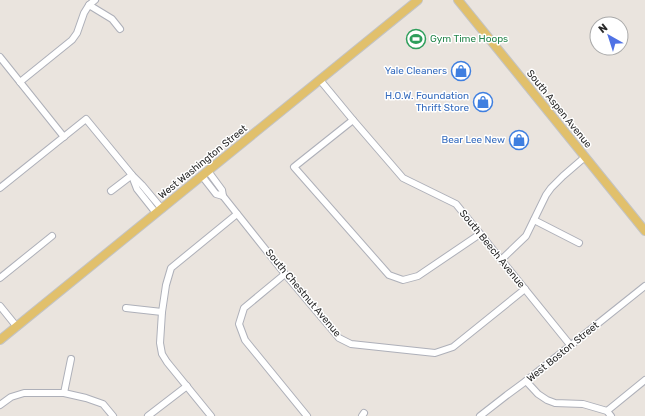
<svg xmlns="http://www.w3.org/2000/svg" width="645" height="416" font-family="Rubik,sans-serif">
<rect width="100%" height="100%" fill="#eae4de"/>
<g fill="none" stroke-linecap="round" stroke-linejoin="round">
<defs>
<g id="minor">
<path d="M 89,5 L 112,19 L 120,29"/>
<path d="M 0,57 L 64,137"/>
<path d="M 320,80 L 353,120 L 403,178 L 456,204 L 571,346"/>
<path d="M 20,82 L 72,40 L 77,33 L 84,13 L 89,5 L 95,0"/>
<path d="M 353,120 L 294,167 L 389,275 L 403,280 L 418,276 L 480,234"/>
<path d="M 208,171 L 222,190 L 223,196"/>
<path d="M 132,176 L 137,189 L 156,213"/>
<path d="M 202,176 L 216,194 L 223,196 L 285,274 L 339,338 L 351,344 L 435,353 L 453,347 L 525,289"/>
<path d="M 0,188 L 86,119 L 132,175 L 142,185 L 162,209"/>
<path d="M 111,191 L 132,175"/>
<path d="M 534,220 L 579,243"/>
<path d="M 501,260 L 526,236 L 546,195 L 551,188 L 563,176 L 585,157"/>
<path d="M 285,274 L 244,308 L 239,324 L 245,340 L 307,416"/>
<path d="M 0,278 L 52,236"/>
<path d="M 0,306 L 17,327"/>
<path d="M 126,308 L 162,312"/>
<path d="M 526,381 L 538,394 L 547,400 L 555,403 L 583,404 L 607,411 L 611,416"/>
<path d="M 64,393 L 71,359"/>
<path d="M 0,405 L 11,397 L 24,393 L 64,393 L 86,398 L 103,404 L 113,416"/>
<path d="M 607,411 L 645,380"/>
<path d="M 148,416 L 187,386"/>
<path d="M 211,416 L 167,362 L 162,354 L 160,343 L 162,312 L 166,285 L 171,268 L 237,214"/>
<path d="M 362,416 L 364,413"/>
<path d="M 480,416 L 507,395 L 526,381 L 645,286"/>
</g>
<g id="major">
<path d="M 458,0 L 645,231"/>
<path d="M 0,340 L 418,0"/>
</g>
</defs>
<use href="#minor" stroke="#aeb0b9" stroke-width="8"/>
<use href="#major" stroke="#c3c3c3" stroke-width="10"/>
<use href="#minor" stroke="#fff" stroke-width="6"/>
<use href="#major" stroke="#e1c06c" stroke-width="8"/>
</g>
<defs>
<symbol id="stadium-ring" viewBox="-11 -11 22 22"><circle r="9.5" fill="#fff" stroke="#2e9e5b" stroke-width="1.5"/><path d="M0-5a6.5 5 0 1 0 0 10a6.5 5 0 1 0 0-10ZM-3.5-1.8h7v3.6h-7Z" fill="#2e9e5b"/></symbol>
<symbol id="shop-ring" viewBox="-11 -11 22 22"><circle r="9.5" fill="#fff" stroke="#3f7fe0" stroke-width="1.5"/><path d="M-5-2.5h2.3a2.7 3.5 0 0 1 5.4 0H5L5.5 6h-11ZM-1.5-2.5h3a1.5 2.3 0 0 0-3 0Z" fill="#3f7fe0"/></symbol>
</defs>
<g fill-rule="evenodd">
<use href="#stadium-ring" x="405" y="28" width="22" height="22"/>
<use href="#shop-ring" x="450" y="60" width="22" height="22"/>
<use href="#shop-ring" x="472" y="91" width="22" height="22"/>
<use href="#shop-ring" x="508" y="129" width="22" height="22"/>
</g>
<g text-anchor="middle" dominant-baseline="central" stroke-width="3" stroke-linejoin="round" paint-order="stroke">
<g font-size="10" fill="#27864d" stroke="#fff" text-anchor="start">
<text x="430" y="39">Gym Time Hoops</text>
</g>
<g font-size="10" fill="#366cbe" stroke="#fff" text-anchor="end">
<text x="447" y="71">Yale Cleaners</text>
<text x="469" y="96">H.O.W. Foundation<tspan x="469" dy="12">Thrift Store</tspan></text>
<text x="505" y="140">Bear Lee New</text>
</g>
<g font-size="10" fill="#2a2a2a" stroke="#fff">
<text transform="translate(559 109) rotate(51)">South Aspen Avenue</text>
<text transform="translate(203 162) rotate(-39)">West Washington Street</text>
<text transform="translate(492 249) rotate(51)">South Beech Avenue</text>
<text transform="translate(303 293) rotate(50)">South Chestnut Avenue</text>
<text transform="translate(563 352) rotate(-39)">West Boston Street</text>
</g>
</g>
<g transform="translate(609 36) rotate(321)"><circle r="19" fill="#ffffff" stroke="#aaaaaa"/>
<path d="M0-3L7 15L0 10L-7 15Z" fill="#5072e5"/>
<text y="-6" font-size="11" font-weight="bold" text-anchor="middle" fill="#2a2a2a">N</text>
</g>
</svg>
